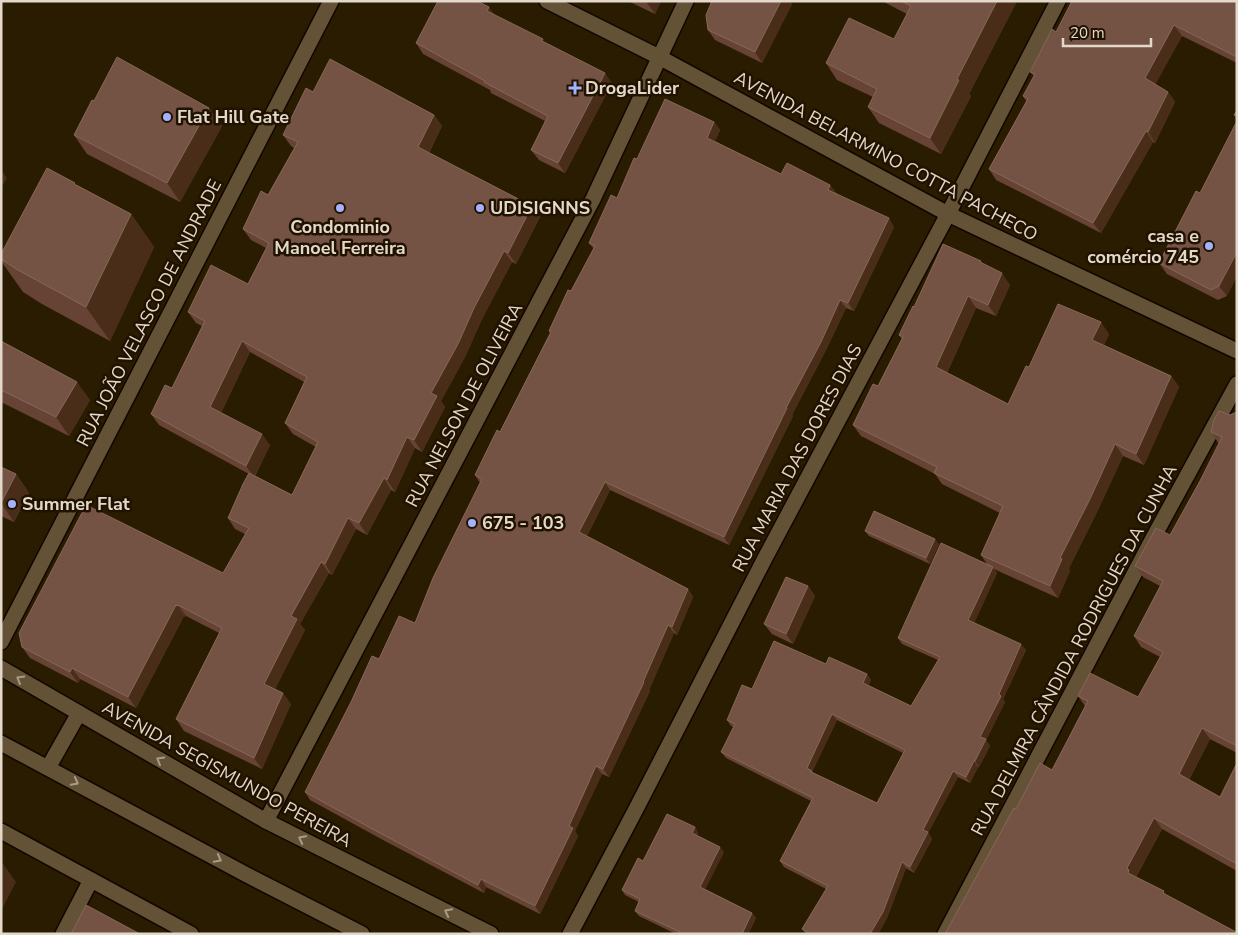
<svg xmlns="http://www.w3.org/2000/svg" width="1238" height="935" font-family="'Nunito Sans',sans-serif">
<rect width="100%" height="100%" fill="#2a1c01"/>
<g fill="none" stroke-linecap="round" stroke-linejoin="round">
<defs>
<g id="service">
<path d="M 1,831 L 191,934"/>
<path d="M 63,934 L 91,880"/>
</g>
<g id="minor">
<path d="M 1,642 L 331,1"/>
<path d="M 266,821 L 593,199 L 686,1"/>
<path d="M 570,934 L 635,811 L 765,558 L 948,214 L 1058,1"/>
<path d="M 945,934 L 1152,540 L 1237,384"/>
</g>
<path id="tertiary" d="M 547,1 L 659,57 L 948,214 L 1237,351"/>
<g id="secondary">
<path d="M 1,668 L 266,821 L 491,934"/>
<path d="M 1,743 L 247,875 L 362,934"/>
<path d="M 48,768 L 79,713"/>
</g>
</defs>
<use href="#service" stroke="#120600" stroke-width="18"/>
<use href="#minor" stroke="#120600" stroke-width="18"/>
<use href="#tertiary" stroke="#120600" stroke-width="18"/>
<use href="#secondary" stroke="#120600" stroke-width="18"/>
<use href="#service" stroke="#635236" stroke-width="15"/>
<use href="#minor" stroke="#635236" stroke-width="15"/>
<use href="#tertiary" stroke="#635236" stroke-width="15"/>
<use href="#secondary" stroke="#635236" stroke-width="15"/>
</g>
<g fill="#664334" fill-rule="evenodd">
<path d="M 628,1 L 661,1 L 655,14 Z"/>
<path d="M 712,1 L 790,1 L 792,4 L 762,63 L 715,40 L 708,30 Z"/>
<path d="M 882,1 L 1017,1 L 969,94 L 971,96 L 941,154 L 879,123 L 868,107 L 873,97 L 837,80 L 826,63 L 894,39 L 907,14 Z"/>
<path d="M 1237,1 L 1237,63 L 1182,36 L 1155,84 L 1168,92 L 1175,102 L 1155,143 L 1153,142 L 1101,233 L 996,180 L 989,169 L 1026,101 L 1023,96 L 1034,76 L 1030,72 L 1056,32 Z"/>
<path d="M 494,15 L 547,44 L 612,83 L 565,173 L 539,160 L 531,150 L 545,121 L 491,93 L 490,90 L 423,54 L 416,43 Z"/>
<path d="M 313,92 L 434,115 L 442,126 L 429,153 L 532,206 L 540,217 L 516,264 L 512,262 L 482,319 L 466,355 L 441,401 L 445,407 L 422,452 L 415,448 L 395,492 L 391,490 L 367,535 L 356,529 L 332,575 L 329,573 L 300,624 L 305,630 L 275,689 L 291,704 L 262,769 L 184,731 L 176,719 L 219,633 L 186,616 L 185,617 L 184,616 L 136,708 L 80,679 L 78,683 L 30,658 L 22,647 L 223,573 L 245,534 L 235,529 L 228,518 L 249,474 L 159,425 L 151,414 L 172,388 L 202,326 L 196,323 L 188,312 L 248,284 L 266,248 L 251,240 L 243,229 L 268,195 L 294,148 L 291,146 L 283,135 ZM 250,352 L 304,382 L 285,423 L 293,434 L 316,447 L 292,495 L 255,476 L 270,445 L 221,413 Z"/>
<path d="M 94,101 L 222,126 L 180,202 L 87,154 L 74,135 Z"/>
<path d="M 714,122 L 720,130 L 715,141 L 781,174 L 830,185 L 836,193 L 894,227 L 854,311 L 846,308 L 826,350 L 792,415 L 793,416 L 729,545 L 610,490 L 587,536 L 688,589 L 693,597 L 677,635 L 674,633 L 649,690 L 650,691 L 609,777 L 602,774 L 575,831 L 578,836 L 540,914 L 486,887 L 484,893 L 383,840 L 310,800 L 305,792 L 379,659 L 415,623 L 480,483 L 475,475 L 500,432 L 550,333 L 549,331 L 594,249 L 589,243 L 617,198 L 637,159 Z"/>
<path d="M 77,185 L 131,214 L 154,247 L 110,341 L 42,304 L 23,292 L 1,261 L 1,254 Z"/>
<path d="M 1200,193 L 1227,296 L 1218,300 L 1167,274 L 1159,263 Z"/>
<path d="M 981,261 L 982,264 L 1010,285 L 996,316 L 976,308 L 947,373 L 1008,404 L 1029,367 L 1109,334 L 1104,345 L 1171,376 L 1179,387 L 1144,465 L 1123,456 L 1098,510 L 1069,568 L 1070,571 L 1058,598 L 994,569 L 997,573 L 974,623 L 1026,650 L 1003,699 L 1005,702 L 986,740 L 990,746 L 979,767 L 978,767 L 970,783 L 958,777 L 928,833 L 932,839 L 914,873 L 906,868 L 887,918 L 878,934 L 806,934 L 802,929 L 826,889 L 784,867 L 780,861 L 811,801 L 726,758 L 721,752 L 734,727 L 731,726 L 727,720 L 752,689 L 826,664 L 867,674 L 871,680 L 868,685 L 911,706 L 938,660 L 902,644 L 898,638 L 987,564 L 981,555 L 1000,513 L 942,484 L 935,474 L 861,436 L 853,425 L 878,386 L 902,339 L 899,335 L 914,307 ZM 837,720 L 903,753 L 877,803 L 812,772 Z"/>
<path d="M 1,341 L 90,400 L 69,436 L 1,402 Z"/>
<path d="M 1237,412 L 1237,753 L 1210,739 L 1189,780 L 1220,797 L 1237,763 L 1237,871 L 1162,829 L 1136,877 L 1166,894 L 945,934 L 1016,809 L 1052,770 L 1085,706 L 1078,696 L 1138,697 L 1160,657 L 1141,647 L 1134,636 L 1160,586 L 1143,577 L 1135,566 L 1170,535 L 1200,481 L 1219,444 L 1211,432 L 1230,415 Z"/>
<path d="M 1,467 L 16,474 L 29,493 L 14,522 L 1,516 Z"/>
<path d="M 865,531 L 939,544 L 930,564 L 869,536 Z"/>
<path d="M 808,586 L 815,596 L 793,644 L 772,634 L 764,624 Z"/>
<path d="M 695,827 L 698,833 L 697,836 L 724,852 L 705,889 L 752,913 L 756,918 L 748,934 L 676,934 L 639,916 L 635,911 L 639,902 L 625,895 L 622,890 L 643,861 Z"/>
</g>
<g fill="#492d19">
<path d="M 648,1 L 661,1 L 655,14 L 647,3 Z"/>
<path d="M 781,1 L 790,1 L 792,4 L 762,63 L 755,52 Z"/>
<path d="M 997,1 L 1017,1 L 969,94 L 971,96 L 941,154 L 930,138 L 957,79 Z"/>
<path d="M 489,7 L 496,17 L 487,11 Z"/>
<path d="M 1174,25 L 1182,36 L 1153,89 L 1145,78 Z"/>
<path d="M 605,73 L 612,83 L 565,173 L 558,163 Z"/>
<path d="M 1168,92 L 1175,102 L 1155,143 L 1148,132 Z"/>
<path d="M 209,108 L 222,126 L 180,202 L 167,183 Z"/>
<path d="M 434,115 L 442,126 L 426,158 L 418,147 Z"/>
<path d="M 714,122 L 720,130 L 713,146 L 707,138 Z"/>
<path d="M 1146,131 L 1153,142 L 1101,233 L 1093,223 Z"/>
<path d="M 1,170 L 7,178 L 1,188 Z"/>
<path d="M 830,185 L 836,193 L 828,190 Z"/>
<path d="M 532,206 L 540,217 L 516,264 L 508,253 Z"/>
<path d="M 131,214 L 154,247 L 110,341 L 86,307 Z"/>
<path d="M 889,218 L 894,227 L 854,311 L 848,303 Z"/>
<path d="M 504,251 L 512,262 L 482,319 L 466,355 L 441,401 L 445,407 L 422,452 L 414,440 L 431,393 L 474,308 Z"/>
<path d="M 1237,252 L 1237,277 L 1227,296 L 1219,286 Z"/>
<path d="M 1002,273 L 1010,285 L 996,316 L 988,305 Z"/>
<path d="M 968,296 L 976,308 L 944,379 L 936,367 Z"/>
<path d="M 840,300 L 846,308 L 826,350 L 792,415 L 793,416 L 729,545 L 724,537 L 786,408 Z"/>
<path d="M 1101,322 L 1109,334 L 1101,352 L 1092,340 Z"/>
<path d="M 242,341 L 250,352 L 218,419 L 210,407 Z"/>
<path d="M 1171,376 L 1179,387 L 1144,465 L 1136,454 Z"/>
<path d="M 77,382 L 90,400 L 69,436 L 56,417 Z"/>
<path d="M 262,434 L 270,445 L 254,477 L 246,466 Z"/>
<path d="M 407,437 L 415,448 L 395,492 L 387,480 Z"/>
<path d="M 1115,444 L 1123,456 L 1098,510 L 1069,568 L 1070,571 L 1058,598 L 1050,586 L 1060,558 Z"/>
<path d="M 16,474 L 29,493 L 14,522 L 1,503 Z"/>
<path d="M 384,478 L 391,490 L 367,535 L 359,523 Z"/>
<path d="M 605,482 L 610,490 L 585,540 L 579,532 Z"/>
<path d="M 348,518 L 356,529 L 332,575 L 325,564 Z"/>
<path d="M 935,539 L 939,544 L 930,564 L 926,558 Z"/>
<path d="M 321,562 L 329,573 L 300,624 L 305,630 L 272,695 L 264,684 L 291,616 Z"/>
<path d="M 993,567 L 997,573 L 973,626 L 968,620 Z"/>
<path d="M 808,586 L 815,596 L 793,644 L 786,634 Z"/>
<path d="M 688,589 L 693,597 L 677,635 L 672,627 Z"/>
<path d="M 176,605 L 184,616 L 136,708 L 128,697 Z"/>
<path d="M 178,605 L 186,616 L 185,617 L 177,606 Z"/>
<path d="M 668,625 L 674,633 L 649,690 L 650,691 L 609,777 L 603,769 L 643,682 Z"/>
<path d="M 1021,644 L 1026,650 L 1003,699 L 1005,702 L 986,740 L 990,746 L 979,767 L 975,761 L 980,737 Z"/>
<path d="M 72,668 L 80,679 L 78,683 L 70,672 Z"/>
<path d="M 867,674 L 871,680 L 867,689 L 863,683 Z"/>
<path d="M 283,693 L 291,704 L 262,769 L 254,758 Z"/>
<path d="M 832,714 L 837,720 L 812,772 L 816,777 L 807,768 Z"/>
<path d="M 1202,728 L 1210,739 L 1186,785 L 1179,774 Z"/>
<path d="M 974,761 L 978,767 L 970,783 L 966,777 Z"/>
<path d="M 596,766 L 602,774 L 575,831 L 578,836 L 540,914 L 535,906 L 569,826 Z"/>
<path d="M 953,771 L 958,777 L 928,833 L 932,839 L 914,873 L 910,867 L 923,830 Z"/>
<path d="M 1154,818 L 1162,829 L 1135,878 L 1128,873 L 1127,868 Z"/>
<path d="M 695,827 L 698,833 L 696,838 L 692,833 Z"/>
<path d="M 720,847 L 724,852 L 704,892 L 700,887 Z"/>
<path d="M 1,861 L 16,882 L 1,911 Z"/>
<path d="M 902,862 L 906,868 L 887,918 L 878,934 L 870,934 Z"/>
<path d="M 481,879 L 486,887 L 484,893 L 478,885 Z"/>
<path d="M 752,913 L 756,918 L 748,934 L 742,934 Z"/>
</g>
<g fill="#745344" stroke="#856859" fill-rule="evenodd">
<path d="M 438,1 L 477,1 L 489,7 L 487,11 L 543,39 L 542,41 L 605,73 L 558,163 L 531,150 L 548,116 L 484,82 L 485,81 L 416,43 Z"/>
<path d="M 712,1 L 781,1 L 755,52 L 708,30 L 706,15 Z"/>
<path d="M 901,1 L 997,1 L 957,79 L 959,80 L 930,138 L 868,107 L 877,89 L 826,63 L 849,18 L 894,39 L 911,6 Z"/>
<path d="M 1072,1 L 1237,1 L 1237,57 L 1174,25 L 1145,78 L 1168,92 L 1148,132 L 1146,131 L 1093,223 L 989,169 L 1028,99 L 1023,96 L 1035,74 L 1030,72 L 1052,29 L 1056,32 Z"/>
<path d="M 117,57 L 209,108 L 167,183 L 74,135 L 92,100 L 94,101 Z"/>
<path d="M 330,59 L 434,115 L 418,147 L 532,206 L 508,253 L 504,251 L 474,308 L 458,344 L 431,393 L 437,396 L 414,440 L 407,437 L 387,480 L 384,478 L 359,523 L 348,518 L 325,564 L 321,562 L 291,616 L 297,619 L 264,684 L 283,693 L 254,758 L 176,719 L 222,628 L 178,605 L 177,606 L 176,605 L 128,697 L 72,668 L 70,672 L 22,647 L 19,633 L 86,505 L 223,573 L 249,528 L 228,518 L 243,484 L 249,473 L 292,495 L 318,442 L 285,423 L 307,377 L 242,341 L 210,407 L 262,434 L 246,466 L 151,414 L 165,385 L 172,388 L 205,321 L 188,312 L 211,265 L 248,284 L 269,243 L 243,229 L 261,191 L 268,195 L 298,142 L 283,135 L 306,88 L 313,92 Z"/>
<path d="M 665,99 L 714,122 L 707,138 L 781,174 L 787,163 L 830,185 L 828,190 L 889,218 L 848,303 L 840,300 L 821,342 L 786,408 L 787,408 L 724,537 L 605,482 L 579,532 L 688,589 L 672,627 L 668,625 L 643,682 L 644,682 L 603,769 L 596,766 L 569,826 L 573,828 L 535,906 L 481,879 L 478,885 L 378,832 L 305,792 L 351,702 L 372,656 L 379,659 L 399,616 L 415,623 L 433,578 L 482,479 L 475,475 L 497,430 L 500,432 L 551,332 L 549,331 L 568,290 L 571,291 L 595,246 L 589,243 L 611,195 L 617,198 L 634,158 L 637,159 Z"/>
<path d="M 1237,110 L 1237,117 L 1234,115 Z"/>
<path d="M 1237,121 L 1237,209 L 1236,212 L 1237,212 L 1237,252 L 1219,286 L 1211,290 L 1159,263 L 1196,191 L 1200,193 Z"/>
<path d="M 47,168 L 75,183 L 74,184 L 131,214 L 86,307 L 18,270 L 1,259 L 1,254 Z"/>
<path d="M 943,244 L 981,261 L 980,262 L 1002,273 L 988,305 L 968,296 L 936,367 L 1008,404 L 1026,366 L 1029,367 L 1058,304 L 1101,322 L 1092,340 L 1171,376 L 1136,454 L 1115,444 L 1090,499 L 1060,558 L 1062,559 L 1050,586 L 981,555 L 1003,506 L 934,473 L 937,467 L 853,425 L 873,384 L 878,386 L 903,337 L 899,335 L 913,306 L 914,307 Z"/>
<path d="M 1,341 L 77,382 L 56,417 L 1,390 Z"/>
<path d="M 1219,411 L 1230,415 L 1237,412 L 1237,746 L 1202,728 L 1179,774 L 1220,797 L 1237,763 L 1237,864 L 1154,818 L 1127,868 L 1129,870 L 1128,873 L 1164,891 L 1163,893 L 1236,932 L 1235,934 L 945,934 L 1014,808 L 1016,809 L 1040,763 L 1052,770 L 1088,701 L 1078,696 L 1090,673 L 1138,697 L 1163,652 L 1134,636 L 1163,581 L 1135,566 L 1156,528 L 1170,535 L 1200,481 L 1222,437 L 1211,432 L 1214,420 Z"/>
<path d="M 1,467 L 16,474 L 1,503 Z"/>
<path d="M 874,511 L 935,539 L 926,558 L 865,531 Z"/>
<path d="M 941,543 L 993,567 L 968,620 L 1021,644 L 999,694 L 1001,696 L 980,737 L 986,739 L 975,761 L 974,761 L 966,777 L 953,771 L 923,830 L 928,832 L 910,867 L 902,862 L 883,912 L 870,934 L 811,934 L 802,929 L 828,886 L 780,861 L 813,798 L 721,752 L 735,724 L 727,720 L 742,685 L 752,689 L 774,641 L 826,664 L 829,657 L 867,674 L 863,683 L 911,706 L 940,657 L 898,638 ZM 832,714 L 905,750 L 877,803 L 811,772 L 812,771 L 807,768 Z"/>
<path d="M 786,577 L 808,586 L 786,634 L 764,624 Z"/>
<path d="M 667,814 L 695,827 L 692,833 L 720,847 L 700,887 L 752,913 L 742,934 L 679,934 L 680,932 L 635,911 L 640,899 L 622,890 L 638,858 L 643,861 Z"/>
<path d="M 86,905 L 140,934 L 71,934 Z"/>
</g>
<defs><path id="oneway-chevron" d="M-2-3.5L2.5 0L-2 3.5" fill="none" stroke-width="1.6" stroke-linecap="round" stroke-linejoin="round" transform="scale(1.25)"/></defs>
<g stroke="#a99c87">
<use href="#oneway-chevron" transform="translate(20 679) rotate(-150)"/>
<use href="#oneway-chevron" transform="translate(160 760) rotate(-150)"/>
<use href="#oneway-chevron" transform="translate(75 782) rotate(28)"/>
<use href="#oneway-chevron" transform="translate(302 839) rotate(-153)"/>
<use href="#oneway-chevron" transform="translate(218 859) rotate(28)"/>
<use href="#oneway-chevron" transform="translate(448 912) rotate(-153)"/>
</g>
<g fill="#a3b2fd" stroke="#211200" stroke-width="2">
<path d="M572.5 80.5h5v5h5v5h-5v5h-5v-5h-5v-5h5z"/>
<circle cx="167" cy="117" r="5"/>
<circle cx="340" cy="208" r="5"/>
<circle cx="480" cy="208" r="5"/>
<circle cx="1209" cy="246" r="5"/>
<circle cx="12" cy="504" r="5"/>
<circle cx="472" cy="523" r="5"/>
</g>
<g text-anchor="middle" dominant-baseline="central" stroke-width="5" stroke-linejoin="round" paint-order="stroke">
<g font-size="18" font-weight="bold" fill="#e3d9ca" stroke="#211200" text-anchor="start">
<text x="585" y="88">DrogaLider</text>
<text x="177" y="117">Flat Hill Gate</text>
<text x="490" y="208">UDISIGNNS</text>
<text x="340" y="227" text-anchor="middle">Condominio<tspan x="340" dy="21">Manoel Ferreira</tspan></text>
<text x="1199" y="236" text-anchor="end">casa e<tspan x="1199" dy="21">comércio 745</tspan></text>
<text x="22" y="504">Summer Flat</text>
<text x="482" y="523">675 - 103</text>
</g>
<g font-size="18" fill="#e3d9ca" stroke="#211200">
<text transform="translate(886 156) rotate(28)">AVENIDA BELARMINO COTTA PACHECO</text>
<text transform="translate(149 313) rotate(-63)">RUA JOÃO VELASCO DE ANDRADE</text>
<text transform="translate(464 405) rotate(-62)">RUA NELSON DE OLIVEIRA</text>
<text transform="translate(797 458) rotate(-62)">RUA MARIA DAS DORES DIAS</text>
<text transform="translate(1074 650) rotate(-62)">RUA DELMIRA CÂNDIDA RODRIGUES DA CUNHA</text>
<text transform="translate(227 774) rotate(29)">AVENIDA SEGISMUNDO PEREIRA</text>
</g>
</g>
<rect width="1238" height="935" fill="none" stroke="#e3d9ca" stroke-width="5"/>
<path d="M1063 38v8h88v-8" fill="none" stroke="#e3d9ca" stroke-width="2.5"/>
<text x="1070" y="38" font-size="15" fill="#e3d9ca" stroke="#211200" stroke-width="4" paint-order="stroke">20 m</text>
</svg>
